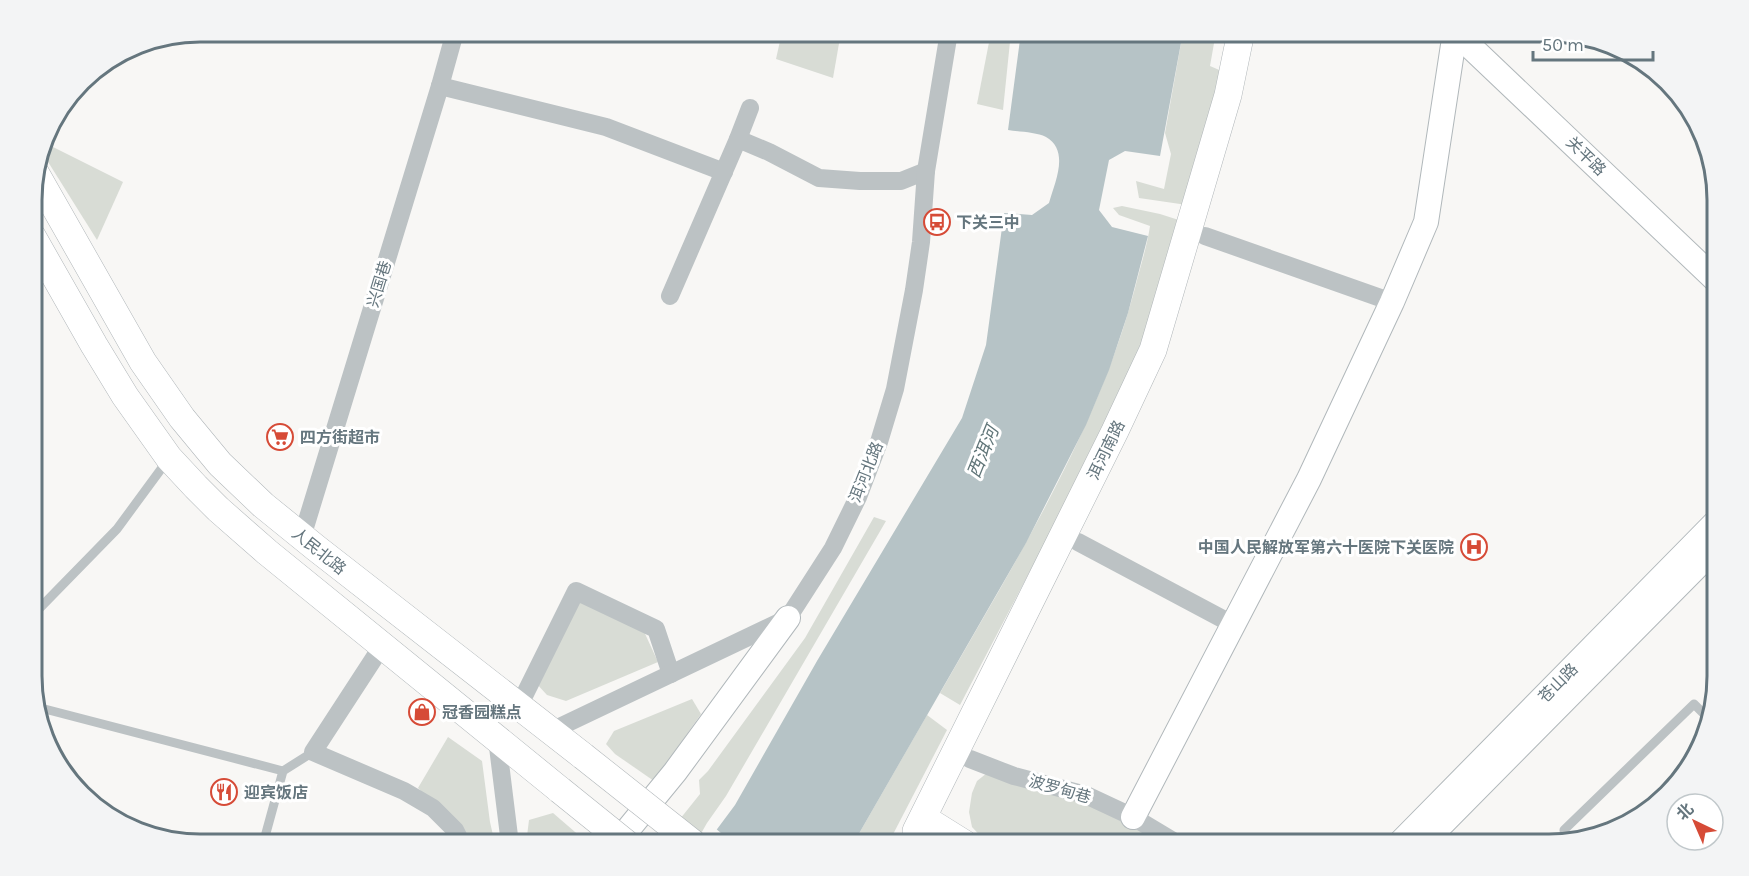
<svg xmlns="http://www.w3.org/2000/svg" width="1749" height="876" font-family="Karla,'Noto Sans SC',sans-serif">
<rect width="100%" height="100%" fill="#f8f7f5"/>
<g fill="#d8dcd5">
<path d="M 782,32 L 841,32 L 833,78 L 776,59 Z"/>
<path d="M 991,32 L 1011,32 L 1003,110 L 977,104 Z"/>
<path d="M 1183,32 L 1216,32 L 1210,66 L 1224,72 L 1187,205 L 1139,198 L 1136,181 L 1164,189 L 1171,154 L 1165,133 Z"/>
<path d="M 53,147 L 123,182 L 97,240 L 45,157 Z"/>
<path d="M 1122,206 L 1160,214 L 1185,222 L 1145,344 L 1053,527 L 960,705 L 940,693 C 1013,565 1097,432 1135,288 C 1140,267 1147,247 1150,226 L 1119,215 L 1113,208 Z"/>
<path d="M 874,517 L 886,521 L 726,796 L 707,823 L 695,844 L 660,844 L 700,794 L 699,780 L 708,771 L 805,638 Z"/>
<path d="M 577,595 L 641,625 L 658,662 L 566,701 L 547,695 L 536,683 Z"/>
<path d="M 692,699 L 701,714 L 654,781 L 615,754 L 606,744 L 614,731 Z"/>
<path d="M 927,715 L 947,730 L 888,844 L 853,844 Z"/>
<path d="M 448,737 L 482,761 L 490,822 L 495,844 L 451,844 L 448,817 L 418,788 Z"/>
<path d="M 987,773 L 1073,797 L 1168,844 L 988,844 L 972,827 L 969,812 L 972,793 L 977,781 Z"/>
<path d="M 553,813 L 589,844 L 526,844 L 529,820 Z"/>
</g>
<path fill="#b6c3c6" d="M 1021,32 L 1183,32 L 1160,156 L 1125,151 L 1109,160 L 1099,210 L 1112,227 L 1148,236 L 1128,313 L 1109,370 L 1086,425 L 1026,543 L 853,844 L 706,844 L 735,805 L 817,661 L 962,418 L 986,345 L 1004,213 L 1032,215 L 1049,203 C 1055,182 1070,151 1046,137 C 1036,132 1020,132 1008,130 Z"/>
<path fill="#f8f7f5" d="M 715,828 L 734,844 L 703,844 Z"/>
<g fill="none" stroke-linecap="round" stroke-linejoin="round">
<defs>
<g id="secondary">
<path d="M 1455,32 L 1716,280"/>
<path d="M 1133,817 L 1309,479 L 1392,302 L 1426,222 L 1455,32"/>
<path d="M 616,844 L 675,772 L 788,618"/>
<path d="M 1399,844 L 1717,521"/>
<path d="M 1422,844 L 1717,546"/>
</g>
<g id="primary">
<path d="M 36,174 L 143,362 L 182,418 L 220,464 L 263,505 L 316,548 L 583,756"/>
<path d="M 32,236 L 94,345 L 125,396 L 169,458 L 196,487 L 218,509 L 267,552 L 560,790"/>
<path d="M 925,819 L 965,844"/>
<path d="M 938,844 L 916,831 L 1115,431 L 1153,350 L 1228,95 L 1241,32"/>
</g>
</defs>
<use href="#secondary" stroke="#b1b8bb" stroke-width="26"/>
<use href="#primary" stroke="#b0b6b9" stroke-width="28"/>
<g stroke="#bcc2c4" stroke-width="9">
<path d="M 33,615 L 117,529 L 167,461"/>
<path d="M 37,707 L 283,771"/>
<path d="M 1566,842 L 1564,830 L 1694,704 L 1708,718"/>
<path d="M 263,844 L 283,771 L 313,752"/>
</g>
<g stroke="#bcc2c4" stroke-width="18">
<path d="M 440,86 L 606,127 L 724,172"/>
<path d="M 738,139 L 769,152 L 819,178 L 860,181 L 901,181 L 926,171"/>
<path d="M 1205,236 L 1392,302"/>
<path d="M 670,296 L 738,139 L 750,108"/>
<path d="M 302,537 L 440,86 L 455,32"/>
<path d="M 1078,542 L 1234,625"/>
<path d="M 382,646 L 313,752 L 404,791 L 433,808 L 455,830 L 462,844"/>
<path d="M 519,706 L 576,591 L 656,629 L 671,674"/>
<path d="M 551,731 L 788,618 L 833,548 L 858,497 L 879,442 L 895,389 L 914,290 L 921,242 L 926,171 L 949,32"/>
<path d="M 497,739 L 510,844"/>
<path d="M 970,759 L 1014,776 L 1086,795 L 1133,817 L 1178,844"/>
</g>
<use href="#secondary" stroke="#fff" stroke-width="24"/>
<use href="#primary" stroke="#fff" stroke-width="27"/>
<defs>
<g id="primary-bridge">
<path d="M 583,756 L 694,844"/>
<path d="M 560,790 L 627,844"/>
</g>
</defs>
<use href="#primary-bridge" stroke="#b0b6b9" stroke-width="28" stroke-linecap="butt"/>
<use href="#primary-bridge" stroke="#fff" stroke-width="27"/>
</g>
<defs>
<symbol id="bus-ring" viewBox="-11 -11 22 22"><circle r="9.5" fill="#fff" stroke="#d64b37" stroke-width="1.5"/><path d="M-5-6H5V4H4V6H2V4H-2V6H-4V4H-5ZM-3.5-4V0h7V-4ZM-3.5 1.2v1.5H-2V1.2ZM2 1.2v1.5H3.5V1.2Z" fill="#d64b37"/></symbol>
<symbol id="supermarket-ring" viewBox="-11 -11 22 22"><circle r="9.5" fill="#fff" stroke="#d64b37" stroke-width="1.5"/><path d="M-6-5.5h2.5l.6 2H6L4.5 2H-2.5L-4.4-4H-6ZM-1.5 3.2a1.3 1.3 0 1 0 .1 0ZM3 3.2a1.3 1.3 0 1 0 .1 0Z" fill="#d64b37"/></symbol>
<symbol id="hospital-ring" viewBox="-11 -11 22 22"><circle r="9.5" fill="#fff" stroke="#d64b37" stroke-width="1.5"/><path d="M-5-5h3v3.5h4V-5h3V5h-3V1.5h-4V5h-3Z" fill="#d64b37"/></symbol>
<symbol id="shop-ring" viewBox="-11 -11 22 22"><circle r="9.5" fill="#fff" stroke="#d64b37" stroke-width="1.5"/><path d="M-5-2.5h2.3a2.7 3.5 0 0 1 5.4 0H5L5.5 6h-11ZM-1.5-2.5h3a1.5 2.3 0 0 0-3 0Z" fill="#d64b37"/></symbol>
<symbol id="restaurant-ring" viewBox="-11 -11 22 22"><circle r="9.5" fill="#fff" stroke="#d64b37" stroke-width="1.5"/><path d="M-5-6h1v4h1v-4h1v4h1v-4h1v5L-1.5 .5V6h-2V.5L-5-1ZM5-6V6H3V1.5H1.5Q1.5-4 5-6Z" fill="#d64b37"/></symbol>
</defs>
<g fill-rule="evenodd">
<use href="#bus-ring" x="922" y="207" width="30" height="30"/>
<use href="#supermarket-ring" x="265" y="422" width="30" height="30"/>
<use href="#hospital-ring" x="1459" y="532" width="30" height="30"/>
<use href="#shop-ring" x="407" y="697" width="30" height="30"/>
<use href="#restaurant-ring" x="209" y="777" width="30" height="30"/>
</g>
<g text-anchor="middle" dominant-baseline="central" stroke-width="6" stroke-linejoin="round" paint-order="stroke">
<g font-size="16" fill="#65767e" stroke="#fff">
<text transform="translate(1586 156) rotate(44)">关平路</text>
<text transform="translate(379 284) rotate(-73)">兴国巷</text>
<text transform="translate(1106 450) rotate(-64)">洱河南路</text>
<text transform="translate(866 472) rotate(-68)">洱河北路</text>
<text transform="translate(319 551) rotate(39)">人民北路</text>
<text transform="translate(1558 683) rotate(-45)">苍山路</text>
<text transform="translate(1060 789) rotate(16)">波罗甸巷</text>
</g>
<g font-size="16" font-weight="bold" fill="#65767e" stroke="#fff" text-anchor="start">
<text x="956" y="222">下关三中</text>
<text x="300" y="437">四方街超市</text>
<text x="1454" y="547" text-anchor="end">中国人民解放军第六十医院下关医院</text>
<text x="442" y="712">冠香园糕点</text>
<text x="244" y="792">迎宾饭店</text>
</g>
<g font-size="18" font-style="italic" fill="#607578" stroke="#fff">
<text transform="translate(983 452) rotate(-68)">西洱河</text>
</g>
</g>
<path d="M0 0H1749V876H0ZM200 42H1549A158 158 0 0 1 1707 200V676A158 158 0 0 1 1549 834H200A158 158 0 0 1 42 676V200A158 158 0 0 1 200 42Z" fill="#f3f4f5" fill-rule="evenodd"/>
<path fill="none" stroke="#65767e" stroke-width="3" d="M200 42H1549A158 158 0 0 1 1707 200V676A158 158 0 0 1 1549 834H200A158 158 0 0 1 42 676V200A158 158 0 0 1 200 42Z"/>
<g transform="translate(1695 822) rotate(316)"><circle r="28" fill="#ffffff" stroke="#c1c8cb" stroke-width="1.5"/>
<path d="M0-4.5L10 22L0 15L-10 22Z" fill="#d64b37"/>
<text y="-9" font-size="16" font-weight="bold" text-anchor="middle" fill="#65767e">北</text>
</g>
<path d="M1533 51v9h120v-9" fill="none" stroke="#65767e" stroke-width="3"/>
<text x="1542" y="51" font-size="18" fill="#65767e" stroke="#ffffff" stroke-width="4.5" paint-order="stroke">50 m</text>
</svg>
